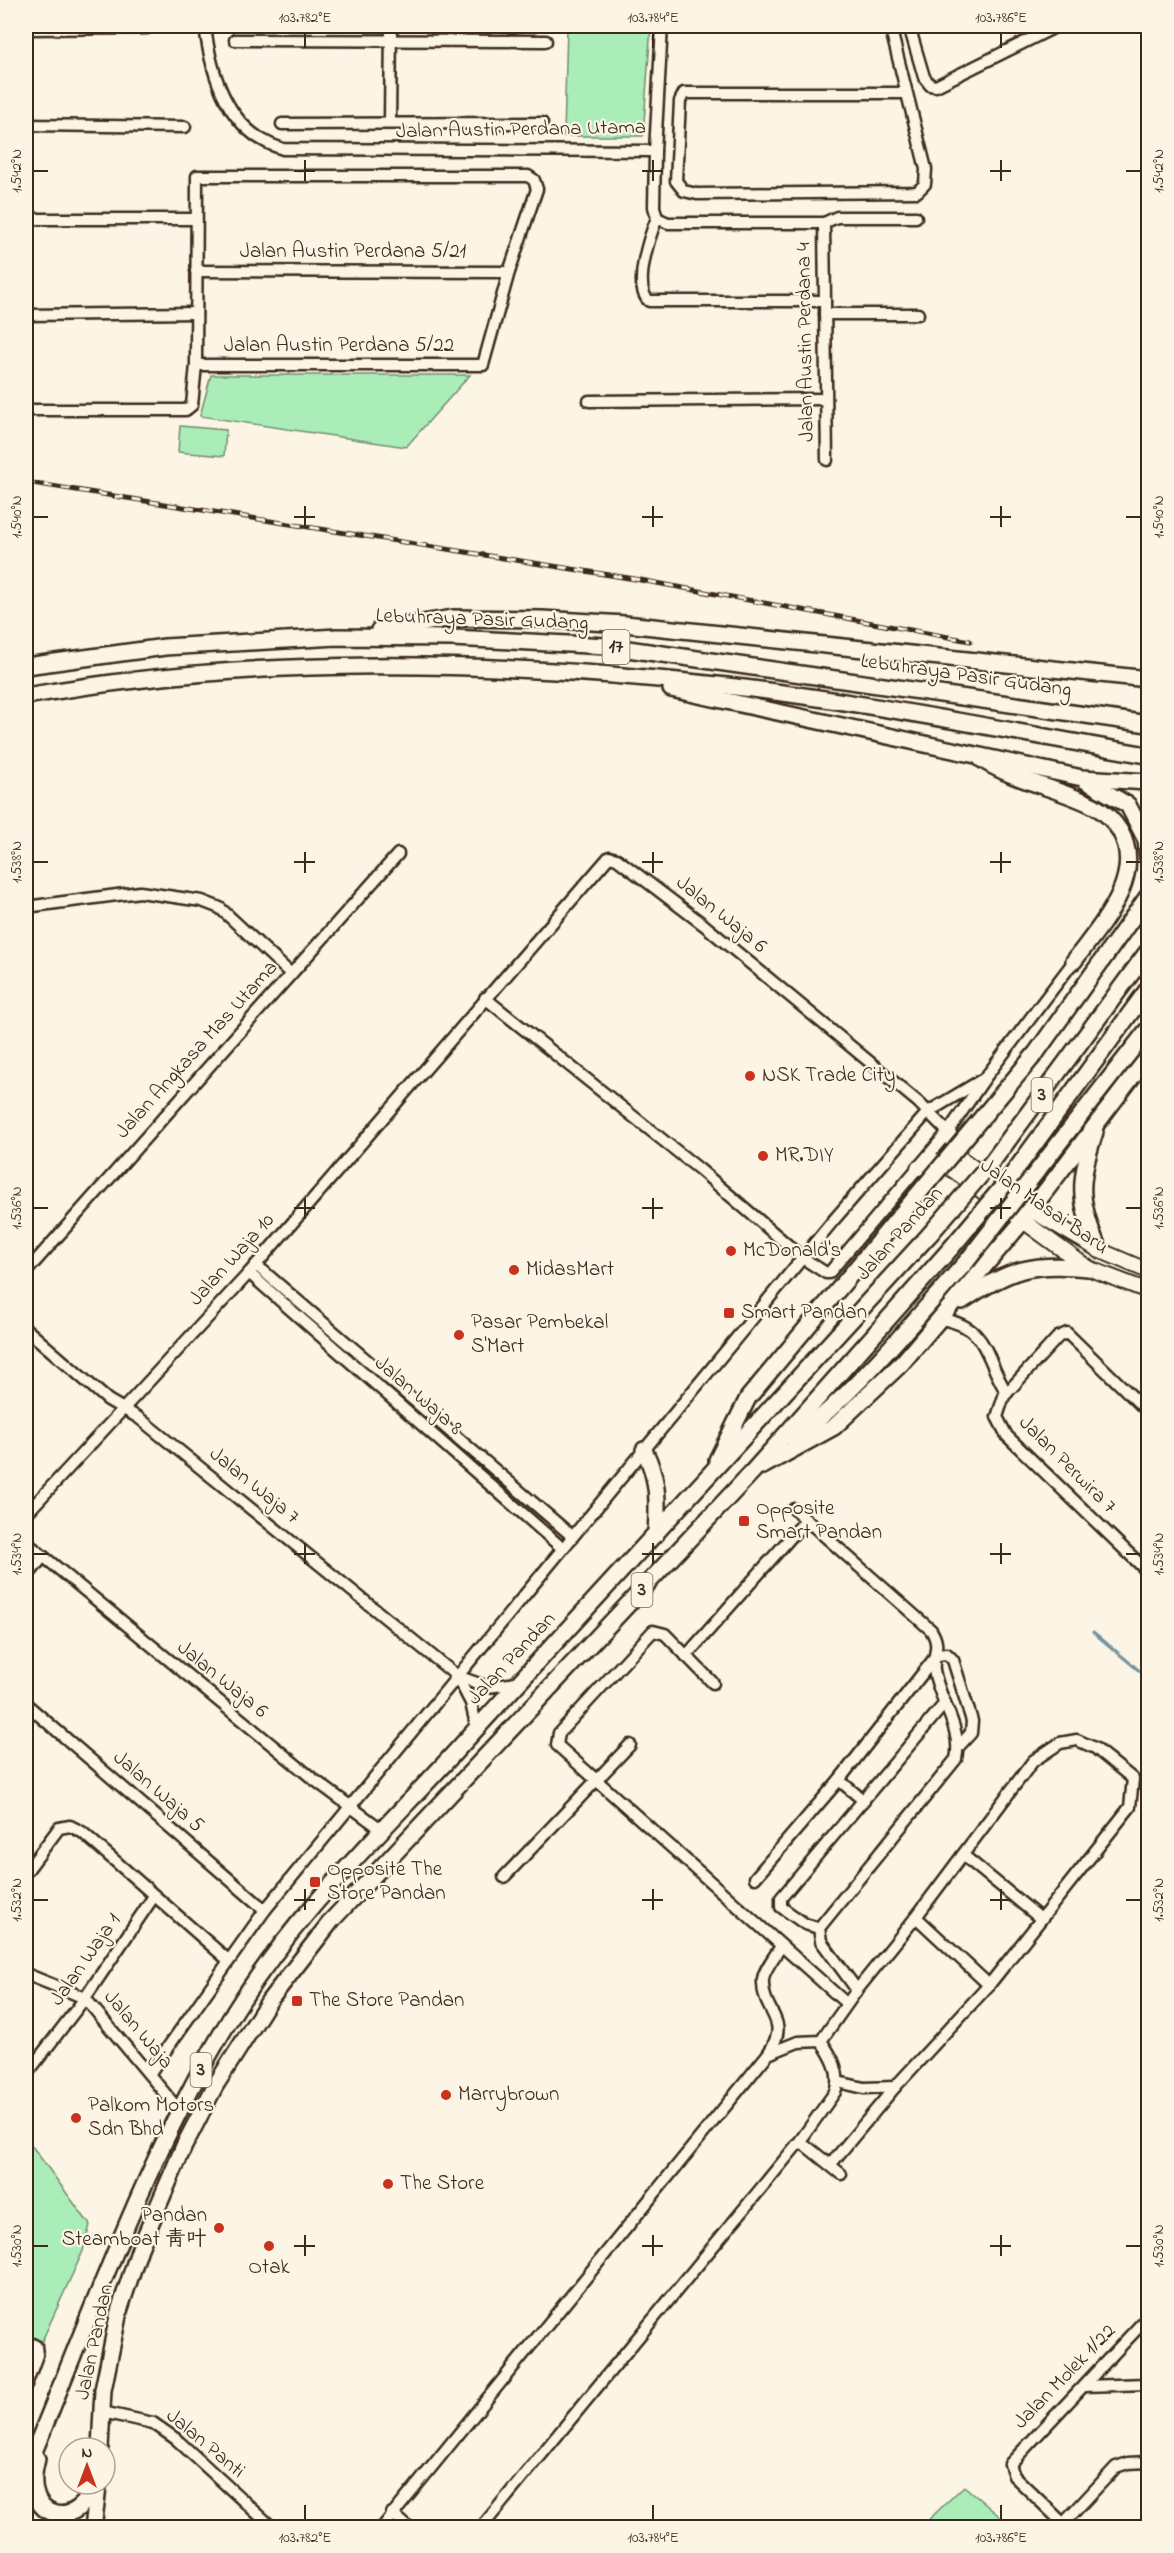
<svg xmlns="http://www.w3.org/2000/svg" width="1174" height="2553" font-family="'Indie Flower','LXGW WenKai TC',sans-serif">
<rect width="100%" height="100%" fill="#fcf5e5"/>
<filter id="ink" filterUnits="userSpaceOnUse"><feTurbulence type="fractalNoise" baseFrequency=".0167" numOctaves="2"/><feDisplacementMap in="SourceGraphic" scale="12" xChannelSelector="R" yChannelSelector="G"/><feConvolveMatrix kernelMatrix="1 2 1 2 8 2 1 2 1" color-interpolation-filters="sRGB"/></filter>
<g filter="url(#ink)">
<g fill="#aaedb8" stroke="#728c6b" stroke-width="1.5">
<path d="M 567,26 L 651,26 L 643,136 L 564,136 Z"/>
<path d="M 211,375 L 470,375 L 406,447 L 200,416 Z"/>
<path d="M 180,426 L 226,430 L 224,456 L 178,452 Z"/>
<path d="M 26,2138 L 90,2225 L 83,2251 L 26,2376 Z"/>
<path d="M 964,2486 L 1012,2527 L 921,2527 Z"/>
</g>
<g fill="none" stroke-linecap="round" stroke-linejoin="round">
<path stroke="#7292a1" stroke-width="3" d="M 1093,1632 L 1148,1678"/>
<defs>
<g id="minor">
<path d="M 205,26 C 211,76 228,133 283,149 L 655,151"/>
<path d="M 890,26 L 926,169 L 925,184 L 917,192 L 697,194 L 684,191 L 676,181 L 680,101 L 684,93 L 905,93"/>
<path d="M 909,26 L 924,77 L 930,85 L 936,86 L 1057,26"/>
<path d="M 26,29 L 147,28 L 151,26"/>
<path d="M 235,40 L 546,41"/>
<path d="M 390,123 L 391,26"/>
<path d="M 282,124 L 542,123"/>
<path d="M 26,125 L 185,127"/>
<path d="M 657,218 C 650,235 632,287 649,301 L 825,301"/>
<path d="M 657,218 L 668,223 L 824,223 L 837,217 L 916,217"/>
<path d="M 657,218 L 654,207 L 655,151 L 662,26"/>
<path d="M 26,219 L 196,219"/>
<path d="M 824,223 L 827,460"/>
<path d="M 196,271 L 509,272"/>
<path d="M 825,314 L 918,314"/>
<path d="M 26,315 L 196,313"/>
<path d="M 589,401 L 826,399"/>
<path d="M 26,410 L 186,410 L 192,405 L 196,365 L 197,176 L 528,176 L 534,180 L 537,189 L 509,272 L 483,365 L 196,365"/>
<path d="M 26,907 L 140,892 L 202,901 L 220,908 L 291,974"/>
<path d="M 485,998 L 699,1169 L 804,1259 L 826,1273 L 829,1273 L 948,1132 L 985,1078 L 1074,961"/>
<path d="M 256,1265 L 572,1536"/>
<path d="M 26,1272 L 398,854"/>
<path d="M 249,1273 L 562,1548"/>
<path d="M 942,1319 C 991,1328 984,1359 1007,1393"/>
<path d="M 26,1329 L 108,1400 L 139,1418 L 457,1676 L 488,1687 L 517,1683"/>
<path d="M 1148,1412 L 1067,1333 L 1058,1337 L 1004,1396 L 997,1417 L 1007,1436 L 1148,1572"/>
<path d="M 26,1514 L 249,1273 L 609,857 L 617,859 L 704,925 L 918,1102 L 948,1132"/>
<path d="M 26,1542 L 312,1778 L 381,1829"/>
<path d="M 26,1578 L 42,1558"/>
<path d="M 686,1656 L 806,1520"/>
<path d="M 457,1676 L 471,1703 L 477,1729"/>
<path d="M 713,1683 L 665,1634 L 653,1631 L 559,1733 L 557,1745 L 846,2003"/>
<path d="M 26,1704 L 265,1910"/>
<path d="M 839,1780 L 864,1801"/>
<path d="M 963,1855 L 1041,1919"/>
<path d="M 26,1872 L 59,1828 L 70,1826 L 82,1832 L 228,1960"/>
<path d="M 504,1877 L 630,1745"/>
<path d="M 755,1878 L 839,1780 L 937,1655 L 947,1654 L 953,1660 L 972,1721 L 971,1733 L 960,1745"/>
<path d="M 916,1917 L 989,1985"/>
<path d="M 819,1928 L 805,1924 L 781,1907 L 781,1898 L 945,1703"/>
<path d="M 26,1974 L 85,1998 L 178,2109"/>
<path d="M 768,2054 L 798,2042 L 821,2041 L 857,1990 L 821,1941 L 819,1928 L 956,1759 C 963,1728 939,1701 934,1670 C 932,1653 942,1648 931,1630 L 794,1509"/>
<path d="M 149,2074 L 265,1910 L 832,1222 L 928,1112 L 985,1078"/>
<path d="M 26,2075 L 85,1998 L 154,1896"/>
<path d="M 838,2082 L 864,2088 L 895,2087"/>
<path d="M 800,2141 L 841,2174"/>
<path d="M 830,2165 L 895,2087 L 989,1985 L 1130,1807 L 1133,1779 L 1095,1748 L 1077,1740 L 1060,1743 L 1033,1761 L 916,1917 L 857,1990"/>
<path d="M 26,2341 L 36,2346 L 37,2355 L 26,2385"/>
<path d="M 1084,2386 L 1148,2384"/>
<path d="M 102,2412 L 153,2423 L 176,2439 L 273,2528"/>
<path d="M 392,2513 L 409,2528"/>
<path d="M 1064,2523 L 1116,2467 L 1128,2463 L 1148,2462"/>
<path d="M 382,2528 L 768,2054 C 793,2017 761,2015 763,1979 C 764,1969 776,1955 781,1946"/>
<path d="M 481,2528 L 800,2141 L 835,2092 C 842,2074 832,2056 821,2041"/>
<path d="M 1068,2528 L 1014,2476 L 1010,2464 L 1148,2317"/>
</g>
<g id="major">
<path d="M 948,1132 L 960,1158 L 1031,1210 L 1099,1250 L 1148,1271"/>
<path d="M 918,1168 L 935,1161 L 942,1162 L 1088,1268 L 1148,1291"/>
</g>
<g id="highway">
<path d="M 379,630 L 453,618 L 542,619 L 625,624 L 1148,679"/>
<path d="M 26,666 L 165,647 L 337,637 L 452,638 L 607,646 L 1148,724"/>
<path d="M 671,689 L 1082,778 L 1148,782"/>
<path d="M 26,696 C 257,655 494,660 727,686 C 868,702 1007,731 1147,755"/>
<path d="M 981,759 C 1016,782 1057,787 1094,806 C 1105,812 1114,821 1120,831 C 1146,877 1100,926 1074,961"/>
<path d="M 1086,781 L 1128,805 L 1146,840 L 1148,857"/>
<path d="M 1036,1053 L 1148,896"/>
<path d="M 1095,1132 C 1078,1183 1078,1200 1099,1250"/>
<path d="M 962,1301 C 1010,1269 1031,1262 1088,1268"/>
<path d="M 793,1440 C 859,1390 912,1322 967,1261"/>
<path d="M 644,1450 C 659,1479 658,1503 656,1534"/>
<path d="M 717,1460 L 748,1398 L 903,1212"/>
<path d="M 763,1466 L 834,1427 L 902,1363 L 1022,1222 L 1148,1056"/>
<path d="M 100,2448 L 103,2390 L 119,2311 L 140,2248 L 184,2146 L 215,2086 L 269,2001 L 332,1920 L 753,1471 L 952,1247"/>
<path d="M 37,2459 C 19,2523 81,2532 93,2484"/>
<path d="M 26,2471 C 91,2316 146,2155 235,2011 C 300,1907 386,1829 467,1739 C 620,1570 776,1403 930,1234"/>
<path d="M 93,2528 L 98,2487"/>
</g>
</defs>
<use href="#minor" stroke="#3b2a1e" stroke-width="15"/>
<use href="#major" stroke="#3b2a1e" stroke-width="18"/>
<use href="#highway" stroke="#3b2a1e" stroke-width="20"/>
<use href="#minor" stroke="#fcf5e5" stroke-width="10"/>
<use href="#major" stroke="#fcf5e5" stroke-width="14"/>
<use href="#highway" stroke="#fcf5e5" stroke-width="15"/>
<defs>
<path id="rail" d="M 26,482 L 635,579 L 970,641"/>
</defs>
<use href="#rail" stroke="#3b2a1e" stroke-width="5"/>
<use href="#rail" stroke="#fcf5e5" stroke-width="3" stroke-dasharray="9" stroke-linecap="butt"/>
<defs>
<g id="highway-bridge">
<path d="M 903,1212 L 1036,1053"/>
<path d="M 930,1234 L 992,1162 L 1148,951"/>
<path d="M 952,1247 L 1009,1179 L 1148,989"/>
<path d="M 967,1261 L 1148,1029"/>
</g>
</defs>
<use href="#highway-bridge" stroke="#3b2a1e" stroke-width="20" stroke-linecap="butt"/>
<use href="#highway-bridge" stroke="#fcf5e5" stroke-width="15"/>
</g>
</g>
<path fill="none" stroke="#3b2a1e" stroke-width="2" d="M 305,33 L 305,48M 653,33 L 653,48M 1001,33 L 1001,48M 305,160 L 305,181M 653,160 L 653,181M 1001,160 L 1001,181M 33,171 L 48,171M 294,171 L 315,171M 642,171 L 663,171M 990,171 L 1011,171M 1126,171 L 1141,171M 305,506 L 305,527M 653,506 L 653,527M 1001,506 L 1001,527M 33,517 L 48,517M 294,517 L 315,517M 642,517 L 663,517M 990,517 L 1011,517M 1126,517 L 1141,517M 305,852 L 305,873M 653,852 L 653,873M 1001,852 L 1001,873M 33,862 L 48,862M 294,862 L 315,862M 642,862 L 663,862M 990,862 L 1011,862M 1126,862 L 1141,862M 305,1198 L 305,1219M 653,1198 L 653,1219M 1001,1198 L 1001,1219M 33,1208 L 48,1208M 294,1208 L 315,1208M 642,1208 L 663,1208M 990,1208 L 1011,1208M 1126,1208 L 1141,1208M 305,1543 L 305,1564M 653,1543 L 653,1564M 1001,1543 L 1001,1564M 33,1554 L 48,1554M 294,1554 L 315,1554M 642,1554 L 663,1554M 990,1554 L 1011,1554M 1126,1554 L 1141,1554M 305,1889 L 305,1910M 653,1889 L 653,1910M 1001,1889 L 1001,1910M 33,1900 L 48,1900M 294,1900 L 315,1900M 642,1900 L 663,1900M 990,1900 L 1011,1900M 1126,1900 L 1141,1900M 305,2235 L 305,2256M 653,2235 L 653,2256M 1001,2235 L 1001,2256M 33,2246 L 48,2246M 294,2246 L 315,2246M 642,2246 L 663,2246M 990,2246 L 1011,2246M 1126,2246 L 1141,2246M 305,2505 L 305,2520M 653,2505 L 653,2520M 1001,2505 L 1001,2520"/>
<g fill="#c8321e" stroke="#fcf5e5" stroke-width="2">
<circle cx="750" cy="1076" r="6"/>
<circle cx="763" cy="1156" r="6"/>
<circle cx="731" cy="1251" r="6"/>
<circle cx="514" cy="1270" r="6"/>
<rect x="723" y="1307" width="12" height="12" rx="3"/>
<circle cx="459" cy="1335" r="6"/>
<rect x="738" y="1515" width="12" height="12" rx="3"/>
<rect x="309" y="1876" width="12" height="12" rx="3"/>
<rect x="291" y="1995" width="12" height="12" rx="3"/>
<circle cx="446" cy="2095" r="6"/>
<circle cx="76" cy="2118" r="6"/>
<circle cx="388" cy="2184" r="6"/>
<circle cx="219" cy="2228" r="6"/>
<circle cx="269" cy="2246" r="6"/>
</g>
<g text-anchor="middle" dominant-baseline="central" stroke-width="4.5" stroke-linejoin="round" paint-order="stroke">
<g fill="#fcf5e5" stroke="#75675a" stroke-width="1.5">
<rect x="602.5" y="630" width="27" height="34" rx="4.5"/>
<rect x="1031.5" y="1078" width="21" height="34" rx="4.5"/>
<rect x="631.5" y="1573" width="21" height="34" rx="4.5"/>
<rect x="190.5" y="2053" width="21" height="34" rx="4.5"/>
</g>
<g font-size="20" font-weight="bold" fill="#3b2a1e">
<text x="616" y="647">17</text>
<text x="1042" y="1095">3</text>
<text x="642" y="1590">3</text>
<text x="201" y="2070">3</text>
</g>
<g font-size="21" fill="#3b2a1e" stroke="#fcf5e5">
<text transform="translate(521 130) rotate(-1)">Jalan Austin Perdana Utama</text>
<text x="353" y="252">Jalan Austin Perdana 5/21</text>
<text transform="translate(806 342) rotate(-91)">Jalan Austin Perdana 4</text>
<text x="339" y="346">Jalan Austin Perdana 5/22</text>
<text transform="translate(482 620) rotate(2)">Lebuhraya Pasir Gudang</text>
<text transform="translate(966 676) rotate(8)">Lebuhraya Pasir Gudang</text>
<text transform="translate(721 915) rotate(39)">Jalan Waja 6</text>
<text transform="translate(197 1050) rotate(-48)">Jalan Angkasa Mas Utama</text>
<text transform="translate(1044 1207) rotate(35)">Jalan Masai Baru</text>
<text transform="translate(900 1234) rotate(-48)">Jalan Pandan</text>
<text transform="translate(232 1260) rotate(-48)">Jalan Waja 10</text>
<text transform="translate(418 1396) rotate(41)">Jalan Waja 8</text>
<text transform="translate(1067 1465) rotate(45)">Jalan Perwira 7</text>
<text transform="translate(254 1486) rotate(39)">Jalan Waja 7</text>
<text transform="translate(512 1659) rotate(-47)">Jalan Pandan</text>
<text transform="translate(222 1680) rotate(39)">Jalan Waja 6</text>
<text transform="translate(158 1792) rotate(41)">Jalan Waja 5</text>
<text transform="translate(86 1960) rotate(-55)">Jalan Waja 1</text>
<text transform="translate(138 2030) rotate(50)">Jalan Waja</text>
<text transform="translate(95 2342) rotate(-78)">Jalan Pandan</text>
<text transform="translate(1065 2377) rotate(-46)">Jalan Molek 1/22</text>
<text transform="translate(205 2444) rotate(40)">Jalan Panti</text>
</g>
<g font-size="21" fill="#3b2a1e" stroke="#fcf5e5" text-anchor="start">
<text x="762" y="1076">NSK Trade City</text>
<text x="775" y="1156">MR.DIY</text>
<text x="743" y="1251">McDonald's</text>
<text x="526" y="1270">MidasMart</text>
<text x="741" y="1313">Smart Pandan</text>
<text x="471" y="1323">Pasar Pembekal<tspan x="471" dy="24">S'Mart</tspan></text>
<text x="756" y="1509">Opposite<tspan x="756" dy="24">Smart Pandan</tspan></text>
<text x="327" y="1870">Opposite The<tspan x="327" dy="24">Store Pandan</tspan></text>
<text x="309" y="2001">The Store Pandan</text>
<text x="458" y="2095">Marrybrown</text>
<text x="88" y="2106">Palkom Motors<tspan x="88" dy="24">Sdn Bhd</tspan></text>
<text x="400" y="2184">The Store</text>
<text x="207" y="2216" text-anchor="end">Pandan<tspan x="207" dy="24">Steamboat 青叶</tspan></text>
<text x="269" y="2268" text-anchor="middle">Otak</text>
</g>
</g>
<rect width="1174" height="2553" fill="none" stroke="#fcf5e5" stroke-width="66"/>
<g transform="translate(87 2466)"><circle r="28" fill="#fcf5e5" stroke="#afa495" stroke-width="1.5"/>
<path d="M0-4.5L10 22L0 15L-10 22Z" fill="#c8321e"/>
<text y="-9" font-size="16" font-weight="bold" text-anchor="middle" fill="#3b2a1e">N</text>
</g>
<rect x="33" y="33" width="1108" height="2487" fill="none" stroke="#3b2a1e" stroke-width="2"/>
<g font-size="15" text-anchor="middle" fill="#3b2a1e">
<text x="305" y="22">103.782°E</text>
<text x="653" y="22">103.784°E</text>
<text x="1001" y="22">103.786°E</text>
<text transform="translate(16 171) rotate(-90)" y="5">1.542°N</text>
<text transform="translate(1158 171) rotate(-90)" y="5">1.542°N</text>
<text transform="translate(16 517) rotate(-90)" y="5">1.540°N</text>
<text transform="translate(1158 517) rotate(-90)" y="5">1.540°N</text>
<text transform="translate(16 862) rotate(-90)" y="5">1.538°N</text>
<text transform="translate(1158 862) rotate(-90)" y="5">1.538°N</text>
<text transform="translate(16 1208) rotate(-90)" y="5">1.536°N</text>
<text transform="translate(1158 1208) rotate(-90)" y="5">1.536°N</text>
<text transform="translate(16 1554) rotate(-90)" y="5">1.534°N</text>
<text transform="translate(1158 1554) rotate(-90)" y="5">1.534°N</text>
<text transform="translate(16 1900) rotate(-90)" y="5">1.532°N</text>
<text transform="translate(1158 1900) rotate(-90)" y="5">1.532°N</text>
<text transform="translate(16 2246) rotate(-90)" y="5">1.530°N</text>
<text transform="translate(1158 2246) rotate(-90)" y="5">1.530°N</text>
<text x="305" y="2542">103.782°E</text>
<text x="653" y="2542">103.784°E</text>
<text x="1001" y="2542">103.786°E</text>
</g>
</svg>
